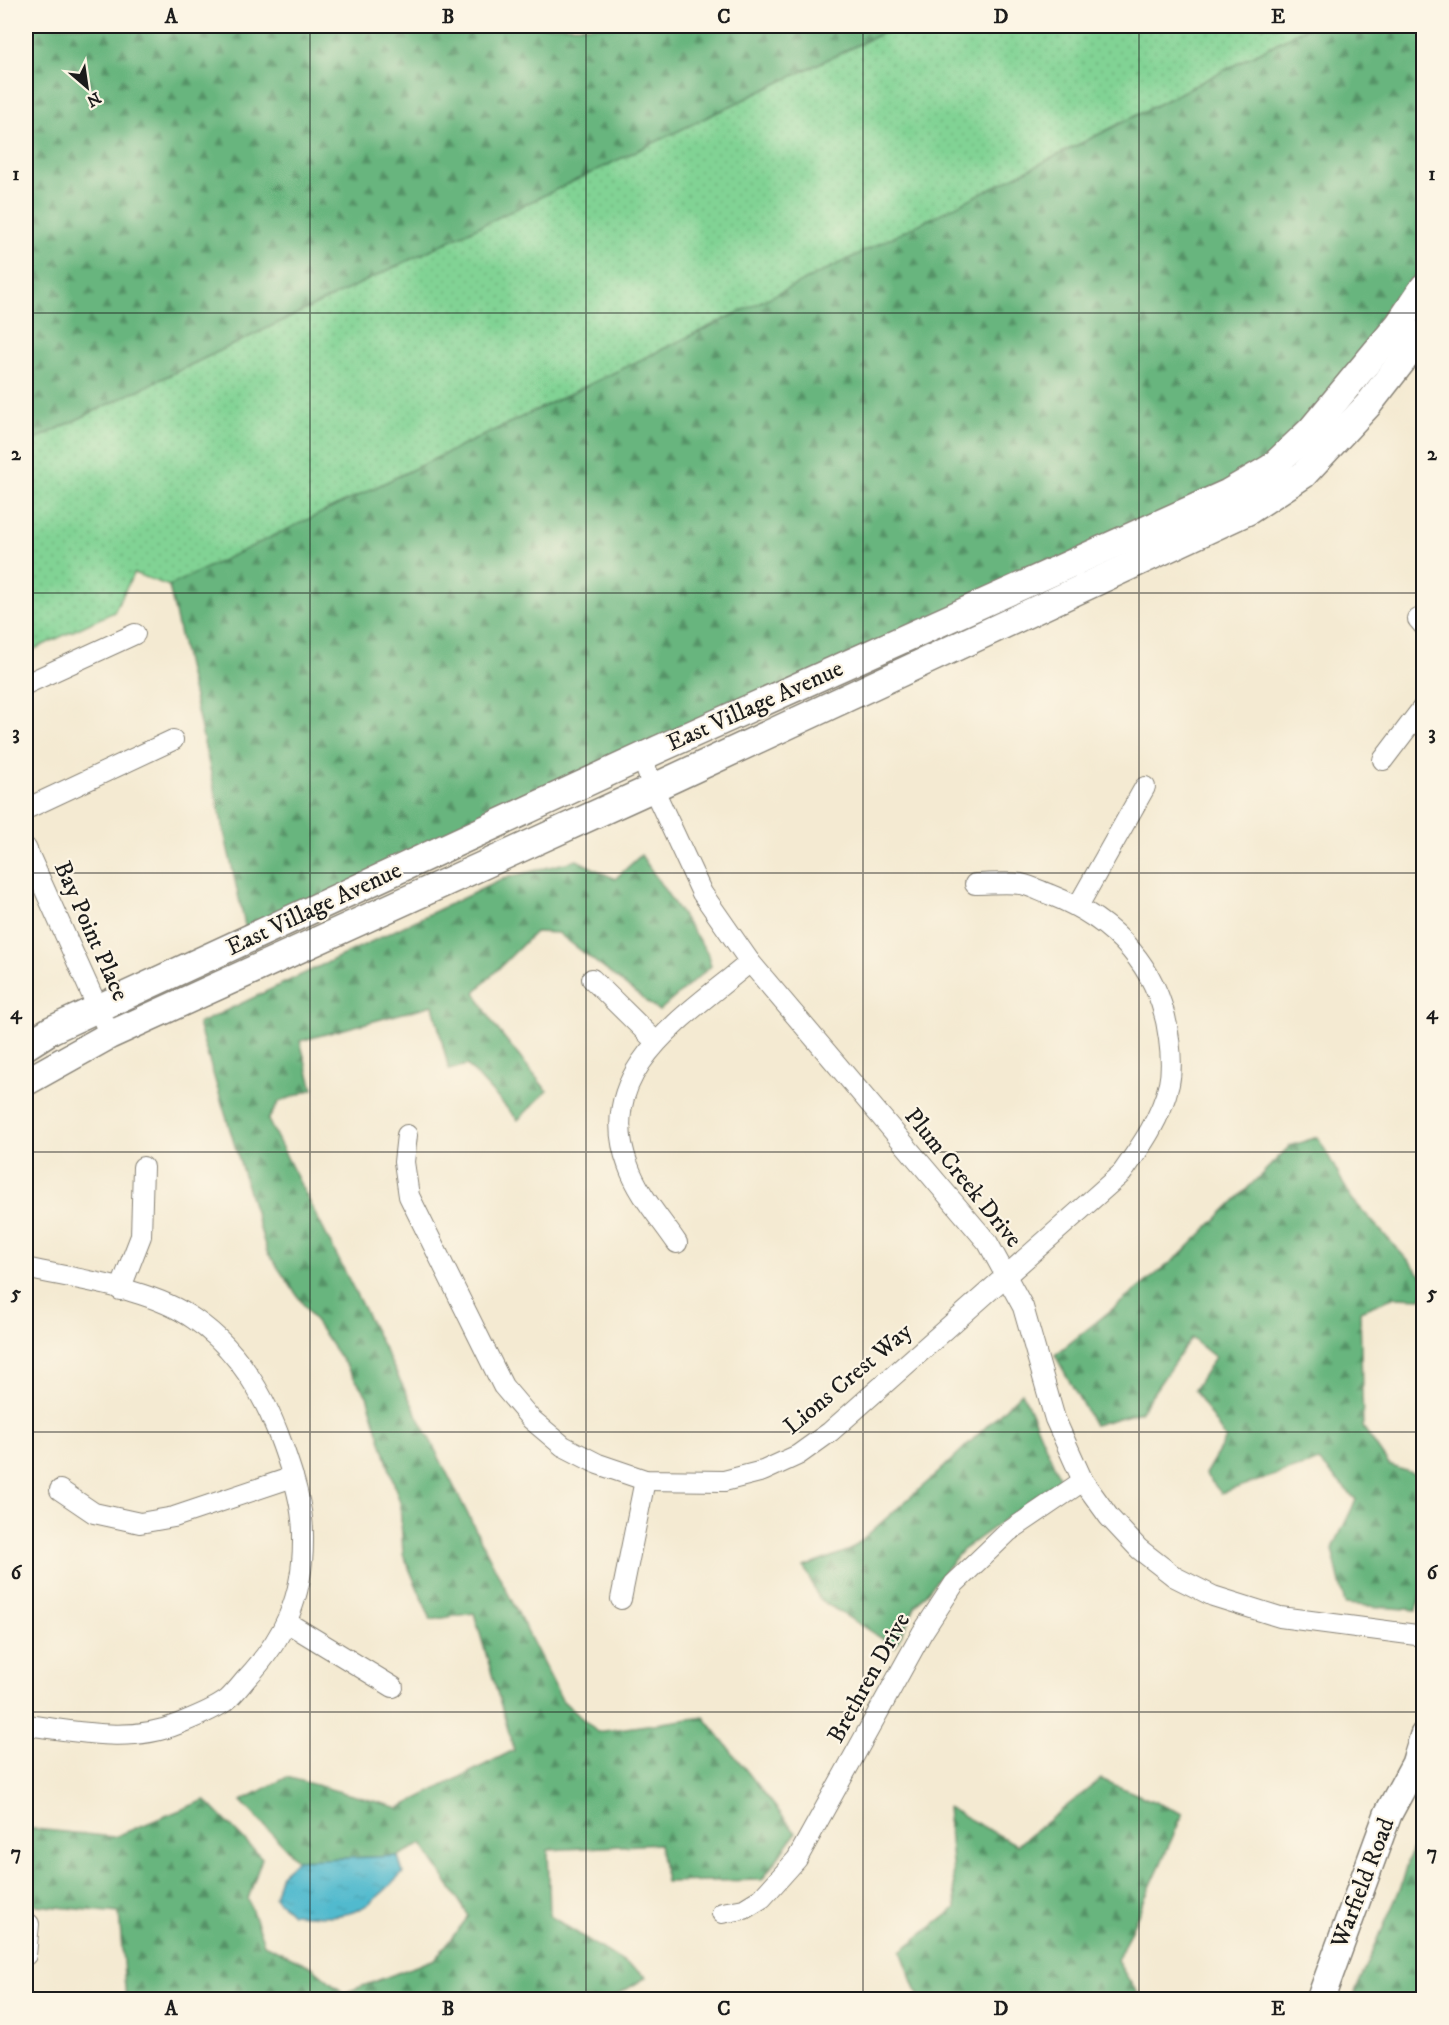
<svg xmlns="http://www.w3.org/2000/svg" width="1449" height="2025" font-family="'IM FELL DW Pica',serif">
<defs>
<pattern id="green-dots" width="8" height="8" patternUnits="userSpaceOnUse" patternTransform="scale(1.5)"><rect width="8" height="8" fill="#81d394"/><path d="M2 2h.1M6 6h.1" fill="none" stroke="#6fb57f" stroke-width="1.8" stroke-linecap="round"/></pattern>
<pattern id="forest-firs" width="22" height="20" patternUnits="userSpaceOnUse" patternTransform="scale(1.5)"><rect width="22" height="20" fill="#68b57e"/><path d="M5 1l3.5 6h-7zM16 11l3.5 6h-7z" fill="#559266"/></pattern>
<pattern id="water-ripples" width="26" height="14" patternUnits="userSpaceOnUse" patternTransform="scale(1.5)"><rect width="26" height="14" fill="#51bace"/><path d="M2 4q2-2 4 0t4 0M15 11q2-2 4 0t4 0" fill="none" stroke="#469fb0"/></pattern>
</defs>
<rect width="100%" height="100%" fill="#fcf5e5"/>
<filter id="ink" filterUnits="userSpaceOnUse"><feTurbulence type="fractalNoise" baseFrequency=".0167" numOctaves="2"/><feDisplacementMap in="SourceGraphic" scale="12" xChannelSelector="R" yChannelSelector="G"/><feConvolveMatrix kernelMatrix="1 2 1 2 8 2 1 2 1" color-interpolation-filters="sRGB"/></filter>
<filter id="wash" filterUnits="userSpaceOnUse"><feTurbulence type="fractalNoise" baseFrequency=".008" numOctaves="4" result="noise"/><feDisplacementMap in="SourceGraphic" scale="24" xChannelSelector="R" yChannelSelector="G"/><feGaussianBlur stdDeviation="1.35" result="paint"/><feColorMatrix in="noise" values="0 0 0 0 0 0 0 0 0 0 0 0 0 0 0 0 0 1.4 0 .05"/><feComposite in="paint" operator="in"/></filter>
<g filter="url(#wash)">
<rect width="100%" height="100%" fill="#f4ead2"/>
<path fill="url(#green-dots)" stroke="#4e7858" stroke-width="1.5" d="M 897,26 L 1310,26 C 935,222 551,403 169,586 L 134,573 L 114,612 L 26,653 L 26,444 Z"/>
<g fill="url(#forest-firs)" stroke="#42684d" stroke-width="1.5">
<path d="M 26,26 L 897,26 L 32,441 L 26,427 Z"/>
<path d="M 1310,26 L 1423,26 L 1423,287 L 1271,468 L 248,939 L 169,586 C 551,403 935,222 1310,26 Z"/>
<path d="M 641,855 L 707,952 L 711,966 L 659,1011 L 558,933 L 535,932 L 475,992 L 494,1025 L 547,1091 L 518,1120 L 467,1065 L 449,1070 L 433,1005 L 300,1041 L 313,1089 L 279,1102 L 268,1120 L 562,1700 L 597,1732 L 704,1717 L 796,1833 L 762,1880 L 666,1882 L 659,1844 L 548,1850 L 550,1916 L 647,1977 L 610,1999 L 126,2000 L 119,1913 L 26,1904 L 26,1828 L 114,1837 L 205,1800 L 262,1858 L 248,1899 L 264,1944 L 312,1967 L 344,1993 L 435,1959 L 469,1916 L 422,1844 L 398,1856 L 297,1860 L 241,1801 L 287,1777 L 399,1808 L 514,1750 L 474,1613 L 431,1620 L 403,1554 L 400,1503 L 367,1396 L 267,1252 L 198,1024 L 505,878 L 577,860 L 615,879 Z"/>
<path d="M 1318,1137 L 1352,1199 L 1423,1277 L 1423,1298 L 1395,1297 L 1360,1311 L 1363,1427 L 1389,1465 L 1423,1477 L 1423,1587 L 1416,1610 L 1345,1604 L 1332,1550 L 1356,1500 L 1319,1461 L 1221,1493 L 1205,1474 L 1226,1439 L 1194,1390 L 1215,1357 L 1191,1338 L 1140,1412 L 1094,1425 L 1055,1355 L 1180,1255 L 1290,1146 Z"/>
<path d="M 1022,1392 L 1060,1479 L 961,1551 L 916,1605 L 895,1647 L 819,1599 L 804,1567 L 850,1550 L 939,1472 Z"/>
<path d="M 1101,1779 L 1183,1814 L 1117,1961 L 1141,1999 L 919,1997 L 901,1951 L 956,1908 L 947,1807 L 1017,1845 Z"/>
<path d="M 1423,1820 L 1423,1999 L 1352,1999 L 1402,1884 L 1418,1827 Z"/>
</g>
<path fill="url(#water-ripples)" stroke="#366b75" stroke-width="1.5" d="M 398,1856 L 403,1873 C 359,1916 354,1919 292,1914 L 274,1897 L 281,1874 L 297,1860 Z"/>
</g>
<g filter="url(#ink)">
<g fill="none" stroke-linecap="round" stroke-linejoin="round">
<defs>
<g id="street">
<path d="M 1418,619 L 1424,626"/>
<path d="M 26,684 L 135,634"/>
<path d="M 642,757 L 653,788 L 702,893 L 750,962 L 988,1243 L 1023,1307 L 1055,1419 L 1083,1481 L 1109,1517 L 1139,1549 L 1175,1577 L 1213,1596 L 1280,1617 L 1424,1636"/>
<path d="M 1383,760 L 1424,706"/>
<path d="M 26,809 L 173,740"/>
<path d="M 26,848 L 110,1035"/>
<path d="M 1078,906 L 1145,787"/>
<path d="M 592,979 L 656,1042"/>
<path d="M 407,1135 L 404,1162 L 409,1196 L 503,1386 L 531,1419 L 563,1446 L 598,1464 L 645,1480 L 724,1481 L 763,1471 L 798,1455 L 830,1432 L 1122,1173 C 1142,1145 1161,1118 1169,1084 C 1172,1070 1171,1054 1169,1039 C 1161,969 1115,920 1051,895 C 1042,892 1031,886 1021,884 C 1007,882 990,884 975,884"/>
<path d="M 677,1243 C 660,1218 638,1194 628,1165 C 592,1070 688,1015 750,962"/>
<path d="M 26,1268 C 78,1280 150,1288 194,1319 C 237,1348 265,1396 282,1444 C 293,1475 304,1507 303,1541 C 303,1598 284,1638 246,1679 C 240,1686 234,1694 227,1700 C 214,1710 193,1718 178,1724 C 130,1744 76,1731 26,1725"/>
<path d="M 120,1290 L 141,1236 L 143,1167"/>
<path d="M 60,1490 L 94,1513 L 140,1523 L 174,1517 L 293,1477"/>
<path d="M 621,1599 L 645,1480"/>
<path d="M 288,1623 L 393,1687"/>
<path d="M 722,1913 L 744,1909 L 762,1898 L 797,1859 L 922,1633 L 954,1584 L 1008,1532 L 1083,1481"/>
<path d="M 26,1924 L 29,1924 L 26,1955"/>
</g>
<g id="secondary">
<path d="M 26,1046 L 51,1030 L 659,749 L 1228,493 L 1271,468 L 1311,430 L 1399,324 L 1424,287"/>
<path d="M 26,1082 L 110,1035 L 653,788 L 1248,511 L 1303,475 L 1368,405 L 1424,333"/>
<path d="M 1320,2000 L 1388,1814 L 1415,1764 L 1424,1735"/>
</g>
</defs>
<use href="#street" stroke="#888377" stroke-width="22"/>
<use href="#secondary" stroke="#888377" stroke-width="30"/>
<use href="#street" stroke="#fff" stroke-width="20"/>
<use href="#secondary" stroke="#fff" stroke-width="27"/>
</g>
</g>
<path fill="none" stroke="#1c1c1c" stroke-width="1.5" stroke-opacity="0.55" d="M 310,26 L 310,2000M 586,26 L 586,2000M 863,26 L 863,2000M 1139,26 L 1139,2000M 26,313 L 1424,313M 26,593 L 1424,593M 26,873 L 1424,873M 26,1152 L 1424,1152M 26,1432 L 1424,1432M 26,1712 L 1424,1712"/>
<g text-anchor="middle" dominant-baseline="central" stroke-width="4.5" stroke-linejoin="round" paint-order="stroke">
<g font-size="24" fill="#1c1c1c" stroke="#fcf5e5">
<text transform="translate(755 706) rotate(-24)">East Village Avenue</text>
<text transform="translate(314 909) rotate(-25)">East Village Avenue</text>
<text transform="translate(91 931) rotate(66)">Bay Point Place</text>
<text transform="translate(963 1178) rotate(51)">Plum Creek Drive</text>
<text transform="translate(848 1379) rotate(-40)">Lions Crest Way</text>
<text transform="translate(869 1678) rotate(-61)">Brethren Drive</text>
<text transform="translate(1363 1883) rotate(-69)">Warfield Road</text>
</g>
</g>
<rect width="1449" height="2025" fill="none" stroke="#fcf5e5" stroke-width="66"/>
<g transform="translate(87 87) rotate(151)" stroke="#fcf5e5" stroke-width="4.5" paint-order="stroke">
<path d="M0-4.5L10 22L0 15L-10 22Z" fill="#1c1c1c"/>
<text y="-9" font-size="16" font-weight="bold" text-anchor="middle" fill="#1c1c1c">N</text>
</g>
<rect x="33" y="33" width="1383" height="1959" fill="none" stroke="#1c1c1c" stroke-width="2"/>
<g font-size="20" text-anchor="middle" font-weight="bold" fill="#1c1c1c">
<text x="171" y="23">A</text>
<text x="448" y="23">B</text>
<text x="724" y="23">C</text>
<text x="1001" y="23">D</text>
<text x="1278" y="23">E</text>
<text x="16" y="180">1</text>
<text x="1432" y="180">1</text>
<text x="16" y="460">2</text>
<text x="1432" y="460">2</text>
<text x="16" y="739">3</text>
<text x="1432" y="739">3</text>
<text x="16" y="1019">4</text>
<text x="1432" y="1019">4</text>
<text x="16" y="1299">5</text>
<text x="1432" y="1299">5</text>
<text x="16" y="1579">6</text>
<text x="1432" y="1579">6</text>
<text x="16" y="1859">7</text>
<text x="1432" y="1859">7</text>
<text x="171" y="2015">A</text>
<text x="448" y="2015">B</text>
<text x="724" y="2015">C</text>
<text x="1001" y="2015">D</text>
<text x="1278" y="2015">E</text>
</g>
</svg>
